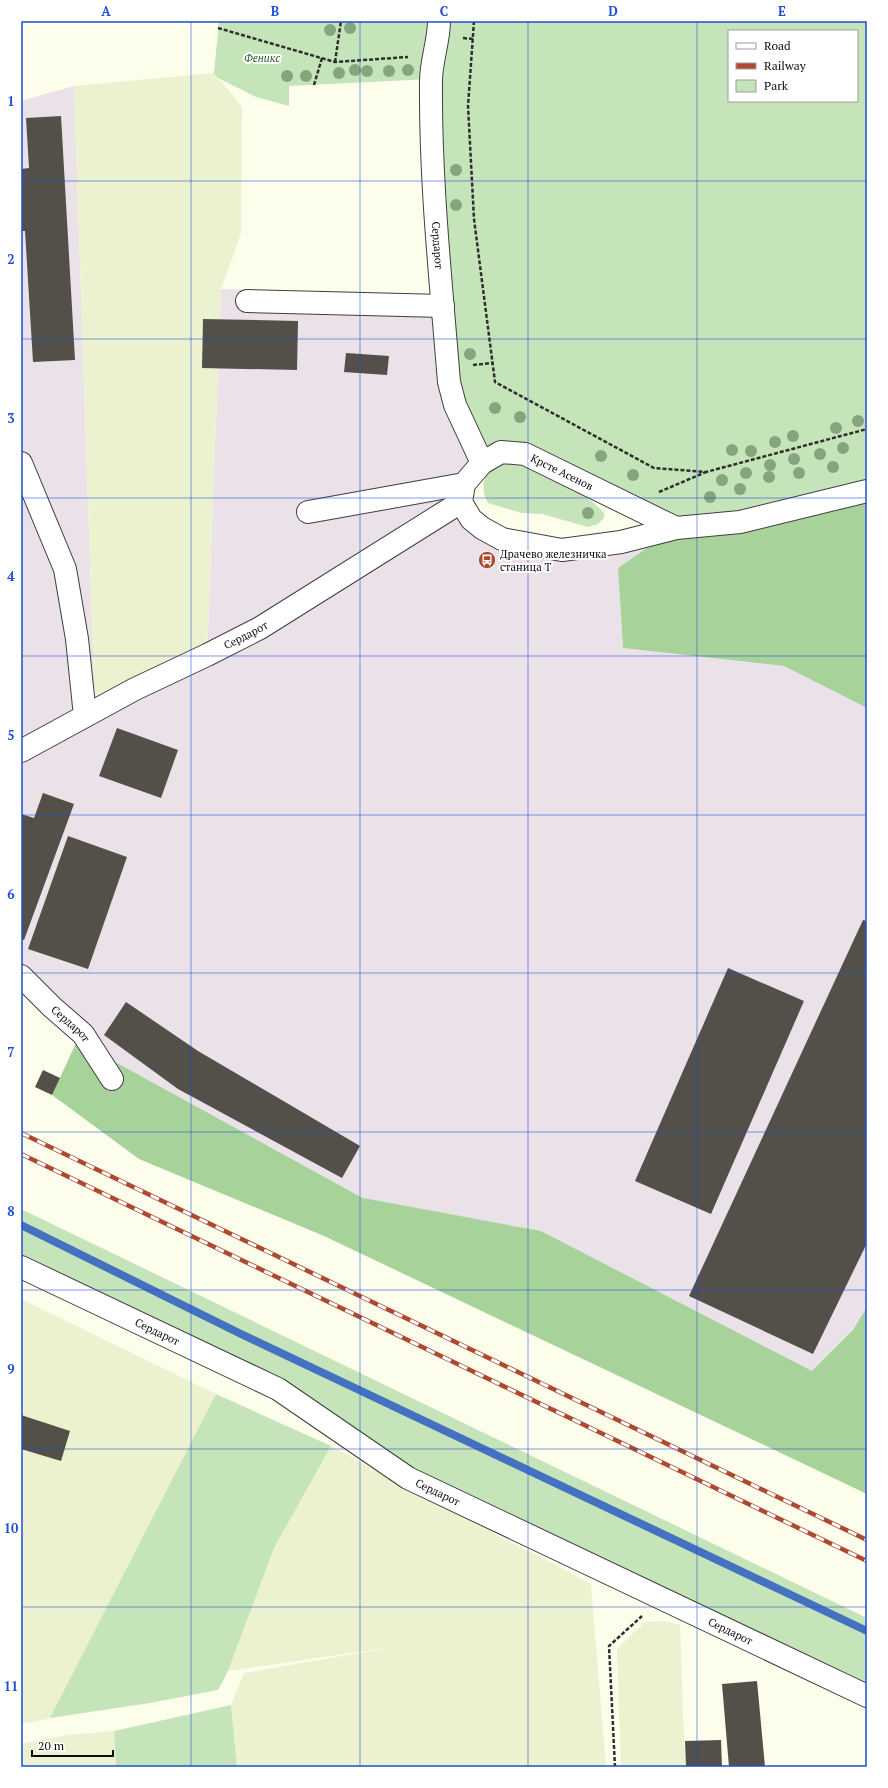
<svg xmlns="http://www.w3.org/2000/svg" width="888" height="1788" font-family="'PT Serif',serif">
<rect width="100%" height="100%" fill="#fdfdec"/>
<path fill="#eae1e9" d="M 74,86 L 95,711 L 207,655 L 221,289 L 443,296 L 482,463 L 464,484 L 471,519 L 562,550 L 676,528 L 618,568 L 623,648 L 784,666 L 867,708 L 867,1307 L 853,1330 L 812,1372 L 541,1231 L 367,1200 L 77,1041 L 21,976 L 21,101 Z"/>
<g fill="#ecf1cf">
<path d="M 214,73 L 242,107 L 241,233 L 221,289 L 207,655 L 95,711 L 74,86 Z"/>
<path d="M 21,1299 L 216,1394 L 57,1717 L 21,1724 Z"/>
<path d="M 331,1446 L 428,1500 L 481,1525 L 501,1538 L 543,1558 L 591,1584 L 606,1767 L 237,1767 L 231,1705 L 244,1673 L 406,1645 L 228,1671 L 274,1548 Z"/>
<path d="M 663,1621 L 680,1625 L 685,1767 L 621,1767 L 617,1649 L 645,1622 Z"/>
<path d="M 114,1731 L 116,1767 L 21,1767 L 21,1744 L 67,1735 Z"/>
</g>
<g fill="#c6e4ba" fill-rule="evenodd">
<path d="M 219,21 L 867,21 L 867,491 L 676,528 L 525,454 L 482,463 L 463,422 L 431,79 L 289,86 L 289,106 L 256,97 L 218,78 L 214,73 ZM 729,31 L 857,31 L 857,101 L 729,101 Z"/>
<path d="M 514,461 C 544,477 582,487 604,513 L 604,518 L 598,524 L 588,527 L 542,514 L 522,513 L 488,503 C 481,491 481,474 495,466 C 501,463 508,462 514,461 Z"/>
<path d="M 21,1209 L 867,1618 L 867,1696 L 408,1478 L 278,1389 L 21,1267 Z"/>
<path d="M 216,1394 L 331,1446 L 274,1548 L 228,1671 L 218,1690 L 150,1703 L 50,1718 Z"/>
<path d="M 231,1705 L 237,1767 L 116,1767 L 114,1731 Z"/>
</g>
<g fill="#a7d39a">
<path d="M 867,498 L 867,708 L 784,666 L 623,648 L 618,568 L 661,538 Z"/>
<path d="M 77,1041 L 363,1198 L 541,1231 L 812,1371 L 853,1330 L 867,1307 L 867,1494 L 324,1236 L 139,1159 L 52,1095 Z"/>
</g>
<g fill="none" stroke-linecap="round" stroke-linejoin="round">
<path stroke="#4472c0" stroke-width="8" d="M 21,1225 L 239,1333 L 867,1631"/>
</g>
<g fill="#534f49">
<path d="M 61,116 L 75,360 L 33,362 L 25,231 L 21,231 L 21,169 L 29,168 L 26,118 Z"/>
<path d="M 203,319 L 298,321 L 297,370 L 202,368 Z"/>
<path d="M 346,353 L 389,356 L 387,375 L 344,372 Z"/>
<path d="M 117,728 L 178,750 L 161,798 L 99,776 Z"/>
<path d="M 43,793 L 74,804 L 24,940 L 21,939 L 21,814 L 34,818 Z"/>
<path d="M 68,836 L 127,857 L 88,969 L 28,949 Z"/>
<path d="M 863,920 L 867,921 L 867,1243 L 813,1354 L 689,1296 Z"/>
<path d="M 728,968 L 804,1001 L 711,1214 L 635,1181 Z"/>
<path d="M 126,1002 L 198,1051 L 360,1146 L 342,1178 L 178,1089 L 104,1035 Z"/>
<path d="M 43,1070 L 60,1078 L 52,1095 L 35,1087 Z"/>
<path d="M 21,1415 L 70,1431 L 61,1461 L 21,1449 Z"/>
<path d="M 757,1681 L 765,1767 L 729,1767 L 722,1684 Z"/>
<path d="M 721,1740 L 722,1767 L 686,1767 L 685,1741 Z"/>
</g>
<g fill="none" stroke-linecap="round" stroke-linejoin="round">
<defs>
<g id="minor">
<path id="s1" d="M 439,21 C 439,41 431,61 431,81 C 430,182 441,282 449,382 L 455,405 L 482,463"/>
<path d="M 247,301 L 443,306"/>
<path d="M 501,452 L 525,454 L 676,528 L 621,542 L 562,550 L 502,539 L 482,528 L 471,519 L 461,502 L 464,484 L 482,463 Z"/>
<path d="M 21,463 L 65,569 L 77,639 L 85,716"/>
<path d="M 308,512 L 464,484"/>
<path d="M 676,528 L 740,522 L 867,491"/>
<path id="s2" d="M 21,751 L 135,689 L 207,655 L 260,628 L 461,502"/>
<path id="s3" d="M 21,976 L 52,1007 L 83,1034 L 112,1079"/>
<path id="s4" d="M 21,1267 L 278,1389 L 408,1478 L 867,1696"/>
</g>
</defs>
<use href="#minor" stroke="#3f3f3f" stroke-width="24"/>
<g stroke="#2e2e2e" stroke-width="2.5" stroke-dasharray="4 2" stroke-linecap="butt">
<path d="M 474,21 L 468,106 L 474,219 L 495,382 L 654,468 L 706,472 L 867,429"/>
<path d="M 218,28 L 335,62 L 408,57"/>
<path d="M 463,38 L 473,39"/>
<path d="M 335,62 L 341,21"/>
<path d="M 314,85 L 322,58"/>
<path d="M 473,365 L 492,363"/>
<path d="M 659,492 L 706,472"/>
<path d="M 615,1767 L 609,1646 L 642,1616"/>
</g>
<use href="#minor" stroke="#fff" stroke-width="22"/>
<defs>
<g id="rail">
<path d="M 21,1133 L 867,1540"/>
<path d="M 21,1154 L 867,1561"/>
</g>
</defs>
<use href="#rail" stroke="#ae4831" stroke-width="4.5"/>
<use href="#rail" stroke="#fff" stroke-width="3" stroke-dasharray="9" stroke-linecap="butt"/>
</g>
<g fill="#85a57e">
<circle cx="350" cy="28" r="6"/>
<circle cx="330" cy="30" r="6"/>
<circle cx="355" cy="70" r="6"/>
<circle cx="408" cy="70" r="6"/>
<circle cx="367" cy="71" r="6"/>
<circle cx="389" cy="71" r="6"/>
<circle cx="339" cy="73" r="6"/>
<circle cx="287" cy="76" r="6"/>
<circle cx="306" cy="76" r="6"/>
<circle cx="456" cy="170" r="6"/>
<circle cx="456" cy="205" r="6"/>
<circle cx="470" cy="354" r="6"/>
<circle cx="495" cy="408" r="6"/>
<circle cx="520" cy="417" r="6"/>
<circle cx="858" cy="421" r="6"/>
<circle cx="836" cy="428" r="6"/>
<circle cx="793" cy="436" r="6"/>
<circle cx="775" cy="442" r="6"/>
<circle cx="843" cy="448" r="6"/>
<circle cx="732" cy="450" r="6"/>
<circle cx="751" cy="451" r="6"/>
<circle cx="820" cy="454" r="6"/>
<circle cx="601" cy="456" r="6"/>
<circle cx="794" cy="459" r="6"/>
<circle cx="770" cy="465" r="6"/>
<circle cx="833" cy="467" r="6"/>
<circle cx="746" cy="473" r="6"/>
<circle cx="799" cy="473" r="6"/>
<circle cx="633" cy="475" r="6"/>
<circle cx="769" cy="477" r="6"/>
<circle cx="722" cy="480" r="6"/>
<circle cx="740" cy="489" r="6"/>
<circle cx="710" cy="497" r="6"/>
<circle cx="588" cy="513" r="6"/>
</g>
<path fill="none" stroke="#1d4ed8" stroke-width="1" stroke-opacity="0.55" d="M 191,21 L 191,1767M 360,21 L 360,1767M 528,21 L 528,1767M 697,21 L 697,1767M 21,181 L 867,181M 21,339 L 867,339M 21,498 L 867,498M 21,656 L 867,656M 21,815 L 867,815M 21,973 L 867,973M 21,1132 L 867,1132M 21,1290 L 867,1290M 21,1449 L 867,1449M 21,1607 L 867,1607"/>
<defs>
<symbol id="bus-disc" viewBox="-11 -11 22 22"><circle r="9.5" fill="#ae4831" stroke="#fff"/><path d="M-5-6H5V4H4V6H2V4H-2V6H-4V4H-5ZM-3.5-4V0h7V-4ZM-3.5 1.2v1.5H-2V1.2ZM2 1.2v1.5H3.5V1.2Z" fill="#fff"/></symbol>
</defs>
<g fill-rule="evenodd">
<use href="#bus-disc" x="477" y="550" width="20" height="20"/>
</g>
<g text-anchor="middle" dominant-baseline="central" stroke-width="4" stroke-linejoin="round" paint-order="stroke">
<g font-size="11" font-style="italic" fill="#235d24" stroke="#fff">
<text x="262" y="58">Феникс</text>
</g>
<g font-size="11" fill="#0c0c0c" stroke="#fff">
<text stroke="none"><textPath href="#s1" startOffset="225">Сердарот</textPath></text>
<text transform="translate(562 472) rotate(26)">Крсте Асенов</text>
<text stroke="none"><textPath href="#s2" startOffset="253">Сердарот</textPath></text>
<text stroke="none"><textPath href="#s3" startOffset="69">Сердарот</textPath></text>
<text stroke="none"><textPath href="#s4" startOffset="151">Сердарот</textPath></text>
<text stroke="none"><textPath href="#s4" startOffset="475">Сердарот</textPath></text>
<text stroke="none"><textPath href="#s4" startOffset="799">Сердарот</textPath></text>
</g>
<g font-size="11" fill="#0c0c0c" stroke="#fff" text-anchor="start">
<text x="500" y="554">Драчево железничка<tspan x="500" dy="13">станица Т</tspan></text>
</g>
</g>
<rect width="888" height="1788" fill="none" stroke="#ffffff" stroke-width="44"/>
<rect x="728" y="30" width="130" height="72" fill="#ffffff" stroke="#9e9e9e"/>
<rect x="736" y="43" width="20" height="6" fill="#ffffff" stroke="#9e9e9e"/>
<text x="764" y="50" font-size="12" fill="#0c0c0c">Road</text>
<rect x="736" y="63" width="20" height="6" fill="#ae4831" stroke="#9e9e9e"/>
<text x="764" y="70" font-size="12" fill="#0c0c0c">Railway</text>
<rect x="736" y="80" width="20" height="12" fill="#c6e4ba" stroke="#9e9e9e"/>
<text x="764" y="90" font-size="12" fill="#0c0c0c">Park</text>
<path d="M32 1750v6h81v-6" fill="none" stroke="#0c0c0c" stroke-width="2"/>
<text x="38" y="1750" font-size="12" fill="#0c0c0c" stroke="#ffffff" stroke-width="3" paint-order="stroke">20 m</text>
<rect x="22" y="22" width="844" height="1744" fill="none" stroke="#1d4ed8" stroke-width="1.5"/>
<g font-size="13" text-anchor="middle" font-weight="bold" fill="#1d4ed8">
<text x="106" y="16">A</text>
<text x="275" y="16">B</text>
<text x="444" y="16">C</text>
<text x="613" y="16">D</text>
<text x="782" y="16">E</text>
<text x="11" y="106">1</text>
<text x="11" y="264">2</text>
<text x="11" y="423">3</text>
<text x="11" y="581">4</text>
<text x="11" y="740">5</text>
<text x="11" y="899">6</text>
<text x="11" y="1057">7</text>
<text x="11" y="1216">8</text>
<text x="11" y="1374">9</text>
<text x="11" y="1533">10</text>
<text x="11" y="1691">11</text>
</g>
</svg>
